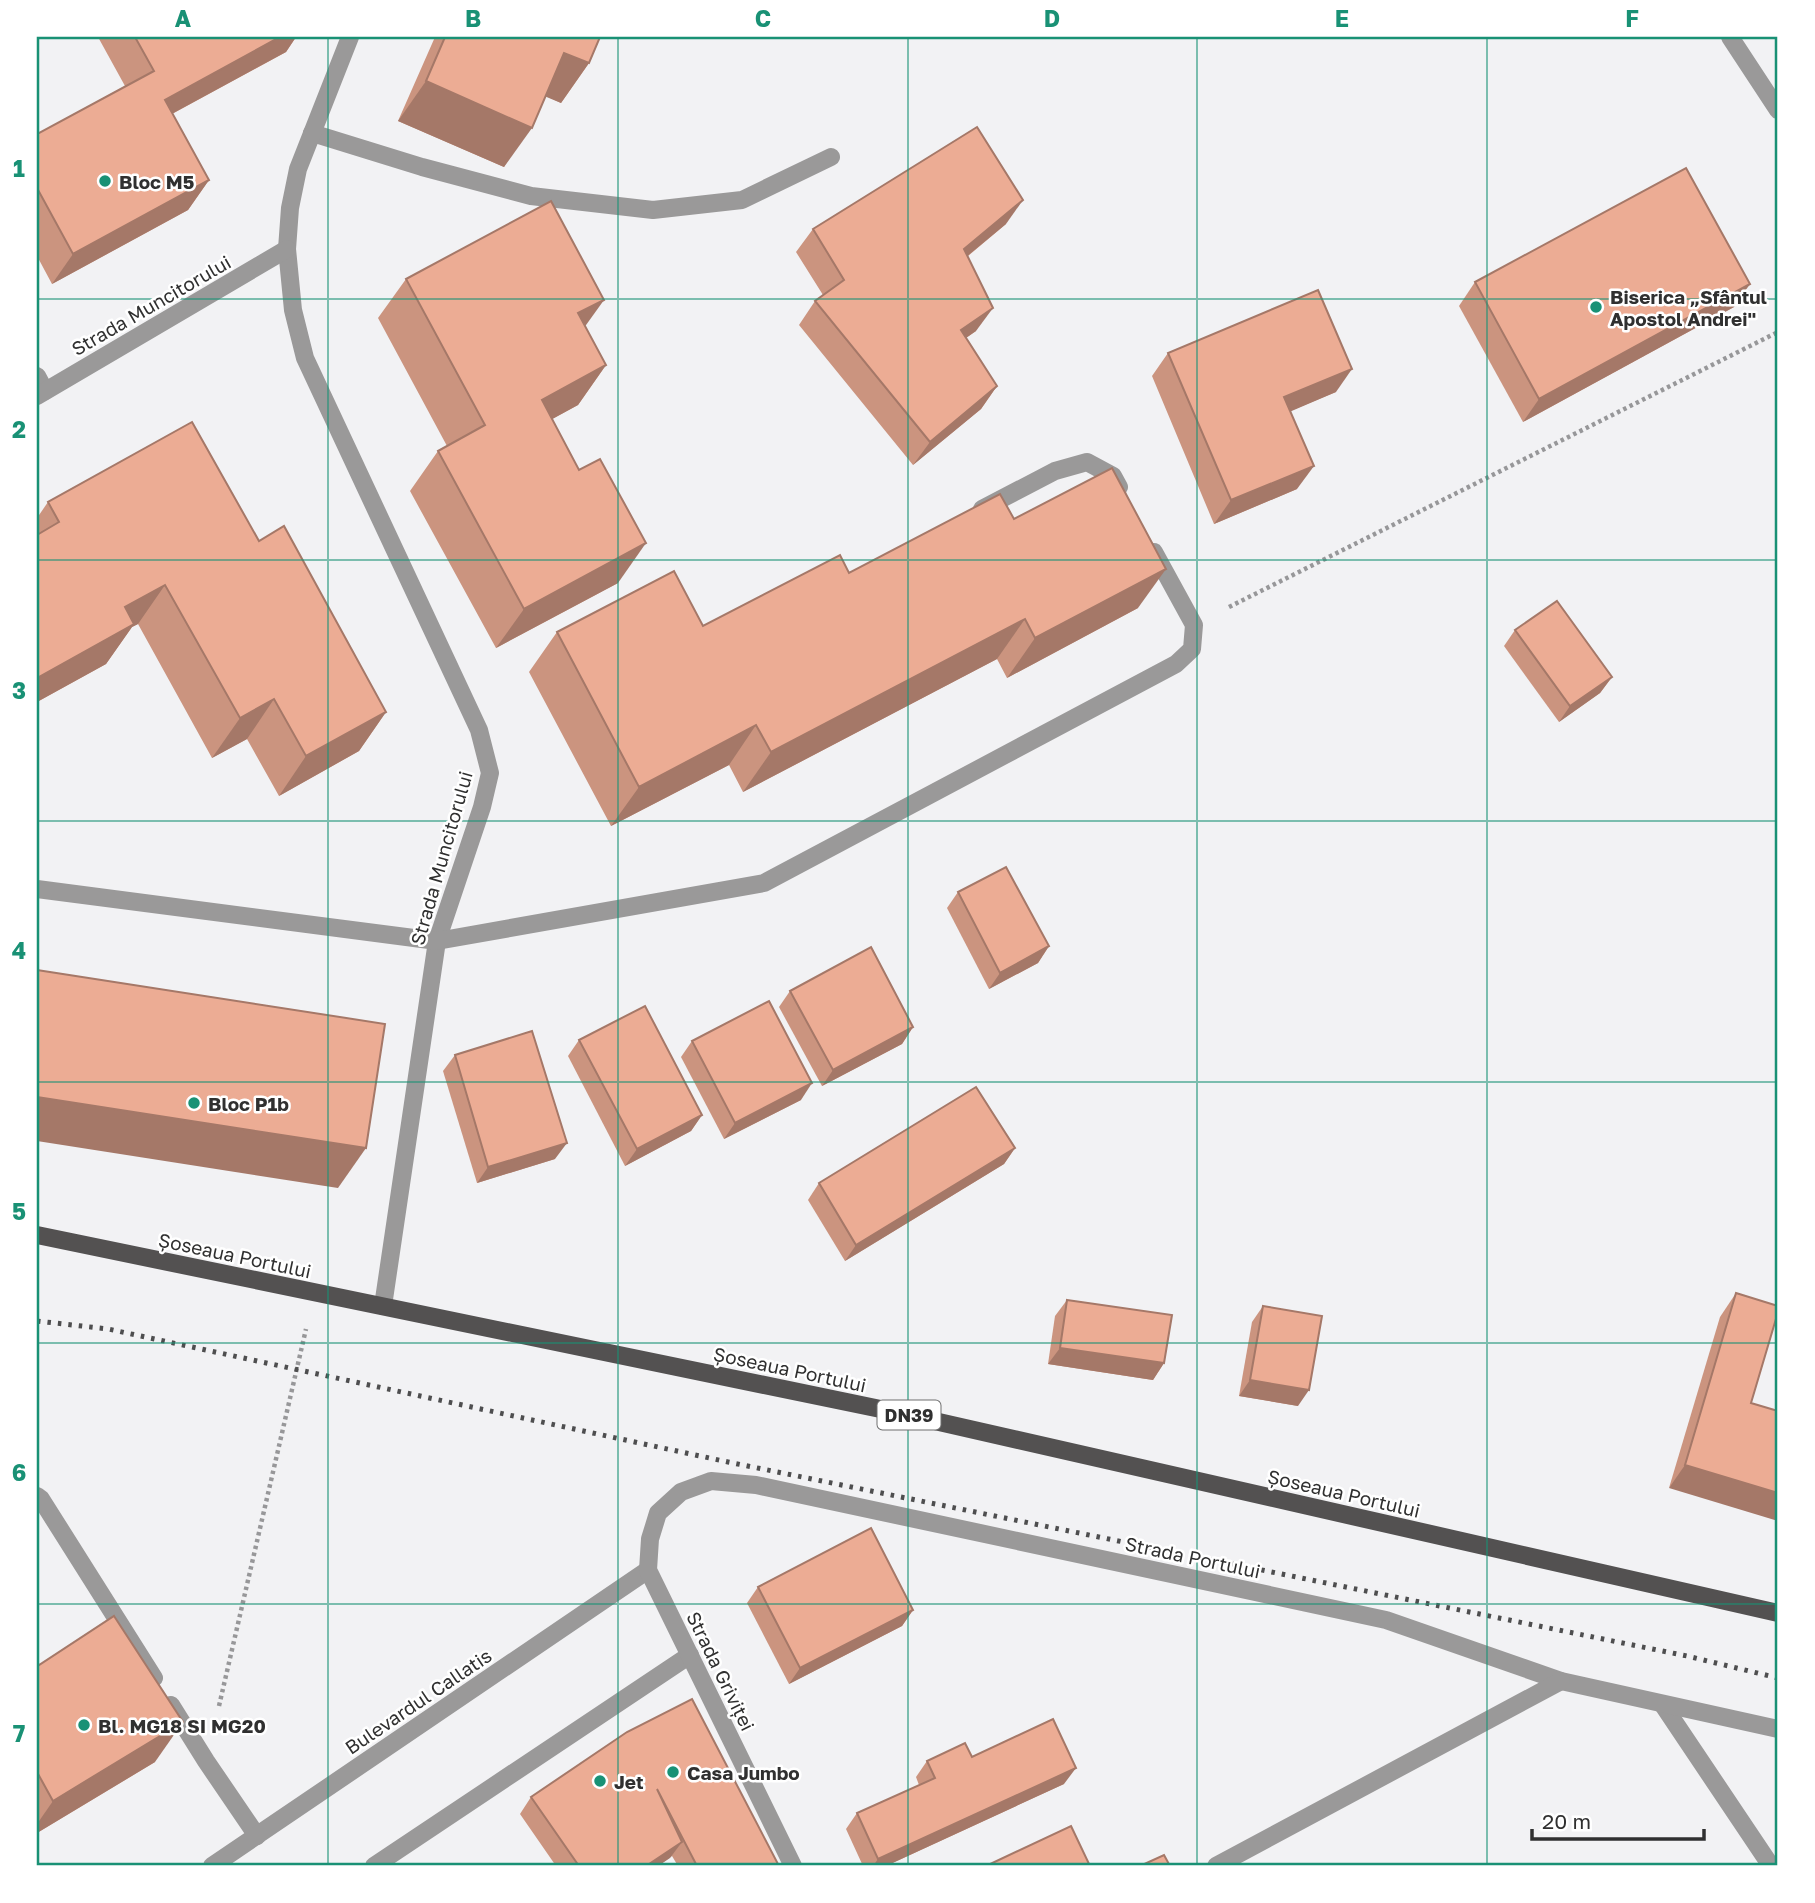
<svg xmlns="http://www.w3.org/2000/svg" width="1815" height="1903" font-family="'Golos Text',sans-serif">
<rect width="100%" height="100%" fill="#f2f2f4"/>
<g fill="none" stroke-linecap="round" stroke-linejoin="round">
<g stroke="#979799" stroke-width="4.5" stroke-dasharray="3.5 3.5" stroke-linecap="butt">
<path d="M 1229,607 L 1778,332"/>
<path d="M 219,1706 L 306,1329"/>
</g>
<g stroke="#9a9999" stroke-width="18">
<path d="M 312,133 L 422,167 L 531,196 L 653,210 L 742,200 L 831,157"/>
<path d="M 37,376 L 45,391"/>
<path d="M 37,1496 L 41,1499 L 154,1678"/>
<path d="M 171,1705 L 206,1761 L 257,1836"/>
</g>
<g stroke="#9a9999" stroke-width="18">
<path d="M 350,37 L 298,169 L 290,208 L 287,249 L 293,310 L 305,358 L 479,730 L 490,773 L 482,807 L 437,941 L 383,1306"/>
<path d="M 1730,37 L 1778,110"/>
<path d="M 37,396 L 287,249"/>
<path d="M 982,509 L 1055,471 L 1087,462 L 1113,476 L 1119,487"/>
<path d="M 37,889 L 437,941 L 764,883 L 1176,664 L 1192,649 L 1194,625 L 1154,552"/>
<path d="M 1663,1705 L 1771,1866"/>
<path d="M 212,1866 L 648,1570"/>
<path d="M 374,1866 L 690,1655"/>
<path d="M 793,1866 L 648,1570 L 650,1539 L 658,1513 L 681,1492 L 711,1481 L 756,1485 L 1386,1620 L 1561,1681 L 1778,1729"/>
<path d="M 1216,1866 L 1561,1681"/>
</g>
<path stroke="#535151" stroke-width="18" d="M 37,1235 L 895,1412 L 1778,1613"/>
<path stroke="#4e4e4f" stroke-width="5" stroke-dasharray="3.5 7" stroke-linecap="butt" d="M 37,1321 L 108,1329 L 728,1462 L 1687,1656 L 1778,1678"/>
</g>
<g fill="#cb947f">
<path d="M 98,37 L 296,37 L 286,52 L 172,114 L 209,180 L 188,210 L 52,284 L 37,256 L 37,134 L 125,86 Z"/>
<path d="M 435,37 L 600,37 L 589,63 L 561,103 L 546,96 L 504,167 L 398,121 Z"/>
<path d="M 1006,224 L 968,256 L 976,331 L 966,338 L 997,386 L 981,409 L 913,465 L 799,325 L 815,301 L 823,295 L 796,252 L 813,229 Z"/>
<path d="M 406,279 L 585,327 L 606,365 L 578,405 L 552,419 L 618,583 L 496,648 L 410,491 L 438,451 L 447,446 L 378,318 Z"/>
<path d="M 1475,282 L 1734,307 L 1523,422 L 1459,306 Z"/>
<path d="M 1168,353 L 1336,392 L 1290,411 L 1297,489 L 1214,524 L 1152,376 Z"/>
<path d="M 48,502 L 259,541 L 386,712 L 359,751 L 279,796 L 247,739 L 212,758 L 138,624 L 132,627 L 106,664 L 37,702 L 37,518 Z"/>
<path d="M 1014,519 L 1138,608 L 1007,678 L 997,659 L 743,792 L 729,765 L 611,826 L 529,672 L 557,632 L 703,626 L 849,573 Z"/>
<path d="M 1515,630 L 1612,677 L 1600,693 L 1559,722 L 1504,646 Z"/>
<path d="M 958,892 L 1049,946 L 1038,963 L 989,989 L 947,908 Z"/>
<path d="M 790,991 L 913,1027 L 902,1044 L 822,1086 L 779,1007 Z"/>
<path d="M 579,1040 L 702,1115 L 691,1131 L 625,1166 L 568,1056 Z"/>
<path d="M 692,1041 L 801,1100 L 724,1139 L 681,1057 Z"/>
<path d="M 455,1055 L 555,1159 L 477,1183 L 443,1071 Z"/>
<path d="M 1015,1148 L 1004,1164 L 845,1261 L 808,1200 L 819,1183 Z"/>
<path d="M 1736,1293 L 1751,1403 L 1669,1488 L 1720,1317 Z"/>
<path d="M 1067,1300 L 1164,1363 L 1153,1380 L 1048,1364 L 1055,1316 Z"/>
<path d="M 1263,1306 L 1298,1406 L 1239,1396 L 1252,1322 Z"/>
<path d="M 758,1587 L 913,1610 L 902,1626 L 789,1684 L 747,1603 Z"/>
<path d="M 37,1662 L 39,1665 L 155,1762 L 37,1833 Z"/>
<path d="M 627,1732 L 778,1864 L 777,1866 L 678,1866 L 672,1856 L 658,1866 L 556,1866 L 520,1814 L 531,1797 Z"/>
<path d="M 927,1761 L 1064,1784 L 886,1866 L 863,1866 L 846,1829 L 857,1813 L 919,1785 L 916,1777 Z"/>
</g>
<g fill="#a57868">
<path d="M 280,37 L 296,37 L 286,52 L 144,129 L 165,100 Z"/>
<path d="M 564,53 L 589,63 L 561,103 L 537,93 Z"/>
<path d="M 426,81 L 532,128 L 504,167 L 398,121 Z"/>
<path d="M 209,180 L 188,210 L 52,284 L 73,254 Z"/>
<path d="M 1023,200 L 1006,224 L 948,272 L 964,249 Z"/>
<path d="M 1750,284 L 1734,307 L 1523,422 L 1539,399 Z"/>
<path d="M 604,300 L 576,339 L 578,313 Z"/>
<path d="M 993,308 L 976,331 L 944,353 L 961,330 Z"/>
<path d="M 606,365 L 578,405 L 514,440 L 542,400 Z"/>
<path d="M 1352,369 L 1336,392 L 1268,421 L 1284,397 Z"/>
<path d="M 997,386 L 981,409 L 913,465 L 930,442 Z"/>
<path d="M 1314,466 L 1297,489 L 1214,524 L 1231,500 Z"/>
<path d="M 646,543 L 618,583 L 496,648 L 524,609 Z"/>
<path d="M 1166,569 L 1138,608 L 1007,678 L 1035,638 Z"/>
<path d="M 165,585 L 138,624 L 132,627 L 106,664 L 37,702 L 37,678 L 125,607 Z"/>
<path d="M 1025,619 L 997,659 L 743,792 L 771,752 Z"/>
<path d="M 1612,677 L 1600,693 L 1559,722 L 1570,706 Z"/>
<path d="M 274,699 L 247,739 L 212,758 L 240,718 Z"/>
<path d="M 386,712 L 359,751 L 279,796 L 306,756 Z"/>
<path d="M 756,725 L 729,765 L 611,826 L 639,787 Z"/>
<path d="M 1049,946 L 1038,963 L 989,989 L 1000,973 Z"/>
<path d="M 913,1027 L 902,1044 L 822,1086 L 833,1070 Z"/>
<path d="M 812,1083 L 801,1100 L 724,1139 L 735,1123 Z"/>
<path d="M 37,1097 L 366,1148 L 338,1188 L 37,1141 Z"/>
<path d="M 702,1115 L 691,1131 L 625,1166 L 637,1149 Z"/>
<path d="M 567,1143 L 555,1159 L 477,1183 L 488,1167 Z"/>
<path d="M 1015,1148 L 1004,1164 L 845,1261 L 856,1245 Z"/>
<path d="M 1060,1348 L 1164,1363 L 1153,1380 L 1048,1364 Z"/>
<path d="M 1250,1380 L 1309,1390 L 1298,1406 L 1239,1396 Z"/>
<path d="M 1685,1465 L 1778,1493 L 1778,1521 L 1669,1488 Z"/>
<path d="M 913,1610 L 902,1626 L 789,1684 L 800,1668 Z"/>
<path d="M 183,1722 L 155,1762 L 37,1833 L 37,1824 L 53,1801 Z"/>
<path d="M 1076,1768 L 1064,1784 L 886,1866 L 873,1866 L 878,1859 Z"/>
<path d="M 682,1842 L 670,1858 L 658,1866 L 646,1866 Z"/>
</g>
<g fill="#ecac94" stroke="#a57868" stroke-width="2">
<path d="M 135,37 L 280,37 L 165,100 L 209,180 L 73,254 L 37,188 L 37,134 L 154,71 Z"/>
<path d="M 445,37 L 600,37 L 589,63 L 564,53 L 532,128 L 426,81 Z"/>
<path d="M 977,127 L 1023,200 L 964,249 L 993,308 L 961,330 L 997,386 L 930,442 L 815,301 L 844,280 L 813,229 Z"/>
<path d="M 1686,168 L 1750,284 L 1539,399 L 1475,282 Z"/>
<path d="M 551,201 L 604,300 L 578,313 L 606,365 L 542,400 L 579,470 L 600,459 L 646,543 L 524,609 L 438,451 L 485,425 L 406,279 Z"/>
<path d="M 1318,290 L 1352,369 L 1284,397 L 1314,466 L 1231,500 L 1168,353 Z"/>
<path d="M 192,422 L 259,541 L 284,526 L 386,712 L 306,756 L 274,699 L 240,718 L 165,585 L 125,607 L 134,624 L 37,678 L 37,535 L 59,522 L 48,502 Z"/>
<path d="M 1112,468 L 1166,569 L 1035,638 L 1025,619 L 771,752 L 756,725 L 639,787 L 557,632 L 674,571 L 703,626 L 840,555 L 849,573 L 1000,494 L 1014,519 Z"/>
<path d="M 1557,601 L 1612,677 L 1570,706 L 1515,630 Z"/>
<path d="M 1006,867 L 1049,946 L 1000,973 L 958,892 Z"/>
<path d="M 871,947 L 913,1027 L 833,1070 L 790,991 Z"/>
<path d="M 37,970 L 385,1024 L 366,1148 L 37,1097 Z"/>
<path d="M 769,1001 L 812,1083 L 735,1123 L 692,1041 Z"/>
<path d="M 645,1006 L 702,1115 L 637,1149 L 579,1040 Z"/>
<path d="M 532,1031 L 567,1143 L 488,1167 L 455,1055 Z"/>
<path d="M 976,1087 L 1015,1148 L 856,1245 L 819,1183 Z"/>
<path d="M 1736,1293 L 1778,1306 L 1778,1312 L 1751,1403 L 1778,1411 L 1778,1493 L 1685,1465 Z"/>
<path d="M 1067,1300 L 1172,1315 L 1164,1363 L 1060,1348 Z"/>
<path d="M 1263,1306 L 1322,1316 L 1309,1390 L 1250,1380 Z"/>
<path d="M 871,1528 L 913,1610 L 800,1668 L 758,1587 Z"/>
<path d="M 114,1616 L 183,1722 L 53,1801 L 37,1772 L 37,1662 L 39,1665 Z"/>
<path d="M 692,1699 L 778,1864 L 774,1866 L 697,1866 L 657,1789 L 682,1842 L 646,1866 L 579,1866 L 531,1797 L 627,1732 Z"/>
<path d="M 1053,1719 L 1076,1768 L 878,1859 L 857,1813 L 935,1778 L 927,1761 L 965,1743 L 972,1757 Z"/>
<path d="M 1071,1826 L 1090,1866 L 986,1866 Z"/>
<path d="M 1164,1855 L 1170,1866 L 1140,1866 Z"/>
</g>
<path fill="none" stroke="#199175" stroke-width="2" stroke-opacity="0.55" d="M 328,37 L 328,1866M 618,37 L 618,1866M 908,37 L 908,1866M 1197,37 L 1197,1866M 1487,37 L 1487,1866M 37,299 L 1778,299M 37,560 L 1778,560M 37,821 L 1778,821M 37,1082 L 1778,1082M 37,1343 L 1778,1343M 37,1604 L 1778,1604"/>
<g fill="#199175" stroke="#fff" stroke-width="2.5">
<circle cx="105" cy="181" r="7"/>
<circle cx="1596" cy="307" r="7"/>
<circle cx="194" cy="1103" r="7"/>
<circle cx="84" cy="1725" r="7"/>
<circle cx="673" cy="1772" r="7"/>
<circle cx="600" cy="1781" r="7"/>
</g>
<g text-anchor="middle" dominant-baseline="central" stroke-width="5" stroke-linejoin="round" paint-order="stroke">
<rect fill="#fff" stroke="#6e6e6e" stroke-width="2" x="877.5" y="1400.5" width="63" height="29" rx="5"/>
<g font-size="18" font-weight="bold" fill="#303030">
<text x="909" y="1415">DN39</text>
</g>
<g font-size="19" font-weight="bold" fill="#303030" stroke="#fff" text-anchor="start">
<text x="119" y="181">Bloc M5</text>
<text x="1610" y="296">Biserica „Sfântul<tspan x="1610" dy="22">Apostol Andrei"</tspan></text>
<text x="208" y="1103">Bloc P1b</text>
<text x="98" y="1725">Bl. MG18 SI MG20</text>
<text x="687" y="1772">Casa Jumbo</text>
<text x="614" y="1781">Jet</text>
</g>
<g font-size="19" fill="#303030" stroke="#fff">
<text transform="translate(151 305) rotate(-30)">Strada Muncitorului</text>
<text transform="translate(441 858) rotate(-74)">Strada Muncitorului</text>
<text transform="translate(235 1255) rotate(12)">Șoseaua Portului</text>
<text transform="translate(790 1369) rotate(12)">Șoseaua Portului</text>
<text transform="translate(1344 1493) rotate(13)">Șoseaua Portului</text>
<text transform="translate(1193 1557) rotate(12)">Strada Portului</text>
<text transform="translate(721 1671) rotate(64)">Strada Griviței</text>
<text transform="translate(418 1701) rotate(-34)">Bulevardul Callatis</text>
</g>
</g>
<rect width="1815" height="1903" fill="none" stroke="#ffffff" stroke-width="77"/>
<path d="M1532 1829v10h172v-10" fill="none" stroke="#303030" stroke-width="3.5"/>
<text x="1542" y="1829" font-size="21" fill="#303030" stroke="#ffffff" stroke-width="5" paint-order="stroke">20 m</text>
<rect x="38" y="38" width="1738" height="1826" fill="none" stroke="#199175" stroke-width="2.5"/>
<g font-size="23" text-anchor="middle" font-weight="bold" fill="#199175">
<text x="183" y="27">A</text>
<text x="473" y="27">B</text>
<text x="763" y="27">C</text>
<text x="1052" y="27">D</text>
<text x="1342" y="27">E</text>
<text x="1632" y="27">F</text>
<text x="19" y="177">1</text>
<text x="19" y="438">2</text>
<text x="19" y="699">3</text>
<text x="19" y="959">4</text>
<text x="19" y="1220">5</text>
<text x="19" y="1481">6</text>
<text x="19" y="1742">7</text>
</g>
</svg>
